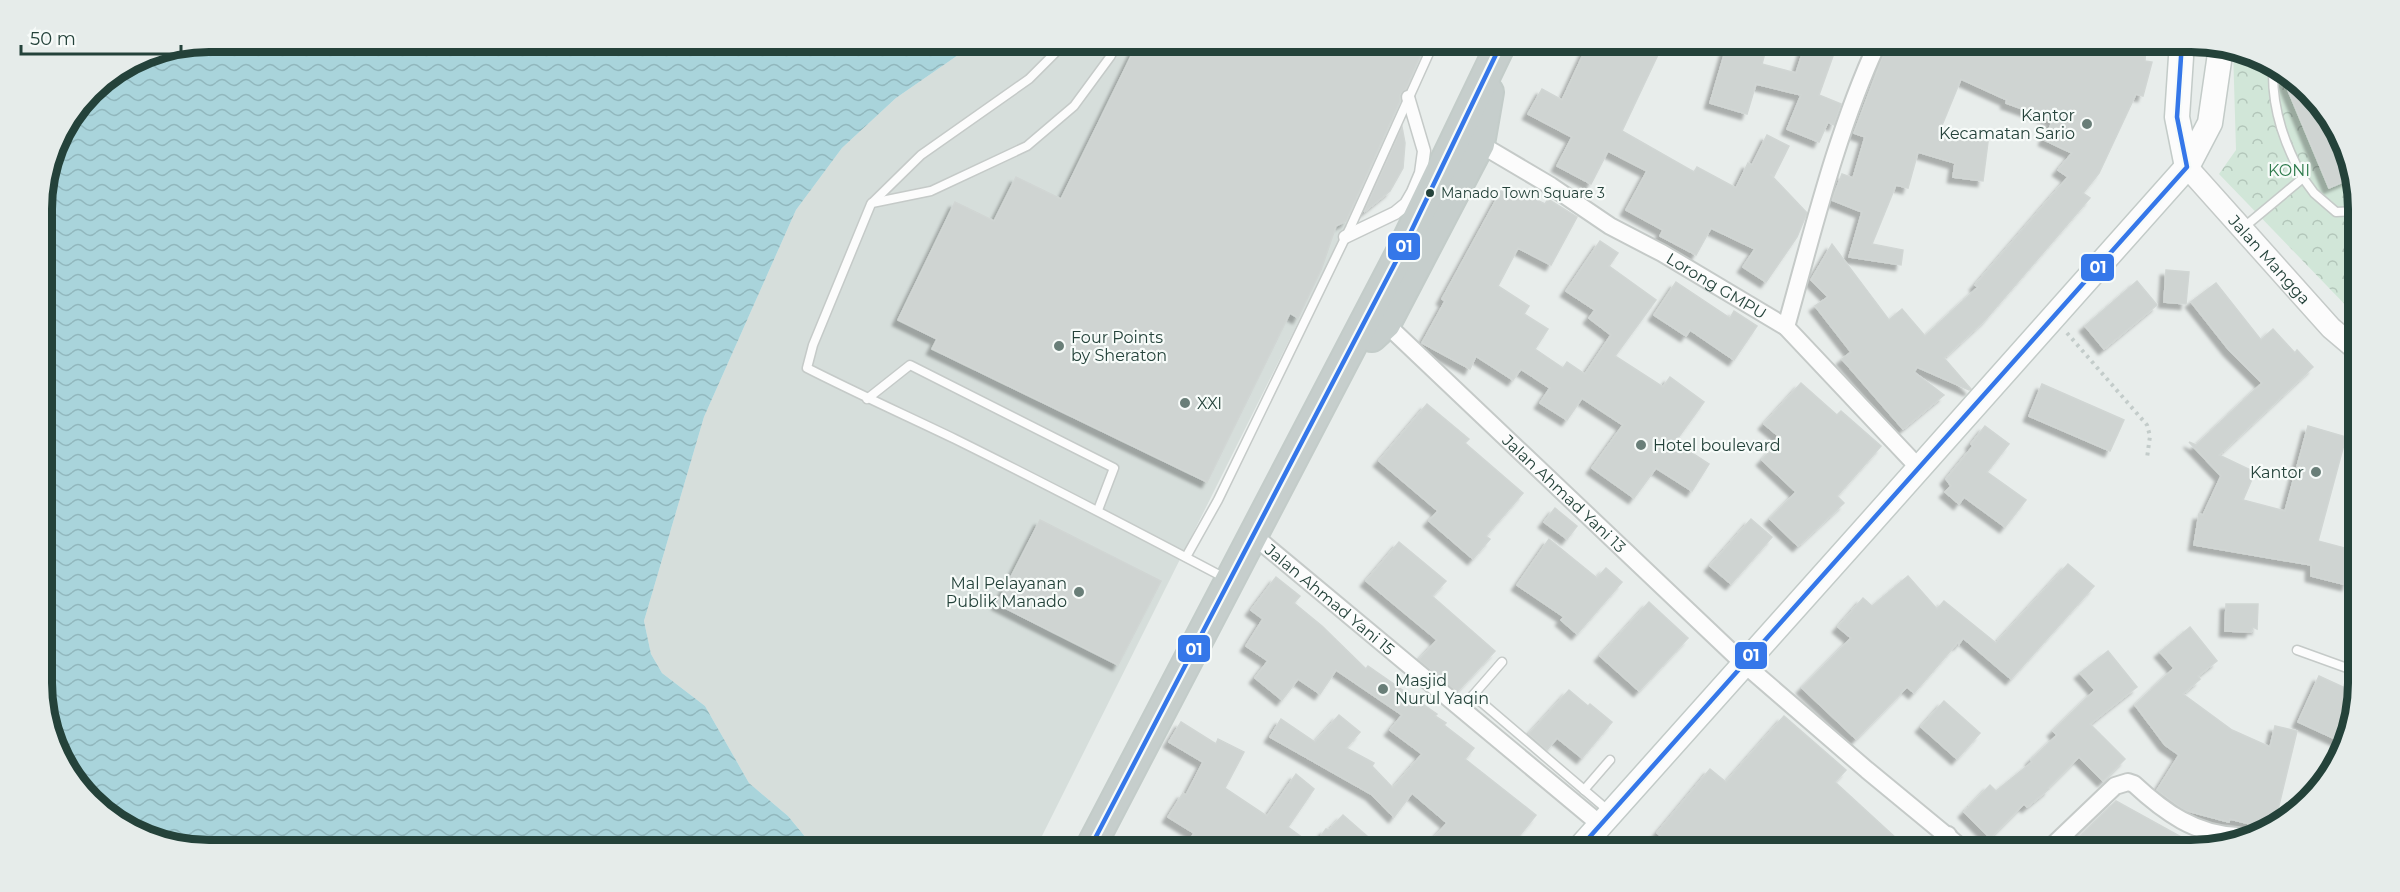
<svg xmlns="http://www.w3.org/2000/svg" width="2400" height="892" font-family="Montserrat,sans-serif">
<defs>
<pattern id="park-crowns" width="20" height="18" patternUnits="userSpaceOnUse" patternTransform="scale(1.5)"><rect width="20" height="18" fill="#d1e6d8"/><path d="M2 6a3 3 0 1 1 6 0M12 15a3 3 0 1 1 6 0" fill="none" stroke="#b3c6ba"/></pattern>
<pattern id="water-waves" width="16" height="10" patternUnits="userSpaceOnUse" patternTransform="scale(1.5)"><rect width="16" height="10" fill="#a9d4db"/><path d="M0 5q4-4 8 0t8 0" fill="none" stroke="#91b7bd"/></pattern>
<filter id="shadow"><feDropShadow dx="-5.5" dy="5.5" stdDeviation="1.5" flood-color="#0004"/></filter>
</defs>
<rect width="100%" height="100%" fill="#e8edeb"/>
<path fill="#d6dedb" d="M 977,42 L 1438,42 L 1035,850 L 816,850 L 788,816 L 749,783 L 705,706 L 662,673 L 651,654 L 644,621 L 704,417 L 796,210 L 842,148 L 896,98 Z"/>
<path fill="url(#park-crowns)" d="M 2233,49 L 2244,51 L 2317,99 L 2357,188 L 2357,317 L 2219,174 L 2236,150 Z"/>
<path fill="url(#water-waves)" d="M 210,42 L 977,42 L 896,98 L 842,148 L 796,210 L 704,417 L 644,621 L 651,654 L 662,673 L 705,706 L 749,783 L 788,816 L 816,850 L 210,850 L 156,841 L 84,793 L 45,715 L 42,199 L 59,135 L 99,84 L 146,55 Z"/>
<g fill="#cfd4d2" stroke="#d1d6d4" stroke-width="1.5" filter="url(#shadow)">
<path d="M 1138,42 L 1426,42 L 1406,89 L 1400,95 L 1400,101 L 1346,221 L 1336,226 L 1321,270 L 1298,318 L 1290,313 L 1207,482 L 932,349 L 937,339 L 898,320 L 955,202 L 994,221 L 1016,177 L 1061,199 Z"/>
<path d="M 1589,42 L 1664,42 L 1622,131 L 1694,172 L 1697,167 L 1736,188 L 1748,163 L 1752,165 L 1767,135 L 1789,146 L 1774,176 L 1770,174 L 1807,213 L 1797,237 L 1766,282 L 1743,267 L 1755,249 L 1711,228 L 1696,255 L 1660,236 L 1663,230 L 1626,210 L 1647,171 L 1608,151 L 1591,184 L 1557,166 L 1572,137 L 1528,114 L 1542,89 L 1562,100 Z"/>
<path d="M 1728,42 L 1768,42 L 1762,64 L 1796,73 L 1806,42 L 1838,42 L 1819,95 L 1841,104 L 1834,125 L 1828,122 L 1819,142 L 1787,129 L 1801,95 L 1756,84 L 1747,114 L 1710,103 Z"/>
<path d="M 1888,42 L 1909,42 L 1936,53 L 1937,51 L 1942,53 L 1948,42 L 2075,42 L 2102,52 L 2103,49 L 2115,52 L 2115,42 L 2146,42 L 2145,61 L 2152,62 L 2143,96 L 2136,94 L 2099,173 L 2083,193 L 2090,198 L 1986,319 L 1944,358 L 1971,389 L 1969,390 L 1917,367 L 1914,372 L 1944,395 L 1903,429 L 1842,359 L 1851,352 L 1815,306 L 1828,297 L 1811,280 L 1832,244 L 1889,320 L 1902,309 L 1925,336 L 1978,287 L 1975,285 L 2068,177 L 2058,170 L 2072,153 L 2044,140 L 2053,120 L 2006,103 L 2007,100 L 1961,79 L 1938,135 L 1988,142 L 1983,181 L 1953,177 L 1955,163 L 1918,152 L 1908,188 L 1896,185 L 1872,244 L 1903,250 L 1901,265 L 1849,257 L 1862,212 L 1832,200 L 1842,174 L 1853,178 L 1865,137 L 1854,133 Z"/>
<path d="M 2282,76 L 2317,99 L 2352,178 L 2329,188 Z"/>
<path d="M 1402,127 L 1405,143 L 1403,168 L 1390,191 L 1364,212 Z"/>
<path d="M 1501,191 L 1515,197 L 1518,191 L 1545,204 L 1548,199 L 1577,217 L 1551,265 L 1518,248 L 1498,286 L 1529,306 L 1524,314 L 1548,329 L 1535,349 L 1563,368 L 1567,362 L 1585,374 L 1611,335 L 1589,318 L 1595,310 L 1566,291 L 1600,241 L 1618,253 L 1609,266 L 1656,300 L 1615,356 L 1663,387 L 1670,377 L 1704,402 L 1675,442 L 1709,464 L 1692,491 L 1656,468 L 1634,498 L 1592,468 L 1623,425 L 1582,398 L 1567,420 L 1540,403 L 1550,388 L 1521,369 L 1513,380 L 1476,356 L 1470,369 L 1422,343 L 1445,301 L 1442,299 Z"/>
<path d="M 2166,270 L 2189,272 L 2186,304 L 2164,302 Z"/>
<path d="M 2137,281 L 2157,305 L 2104,349 L 2085,326 Z"/>
<path d="M 1676,282 L 1730,318 L 1734,311 L 1757,326 L 1734,360 L 1690,330 L 1686,336 L 1654,315 Z"/>
<path d="M 2216,283 L 2261,340 L 2273,329 L 2295,353 L 2297,350 L 2313,367 L 2219,455 L 2255,472 L 2243,500 L 2285,511 L 2308,426 L 2346,437 L 2318,541 L 2356,551 L 2347,585 L 2311,576 L 2311,565 L 2194,545 L 2199,514 L 2203,515 L 2221,476 L 2189,442 L 2196,445 L 2262,383 L 2229,350 L 2191,302 Z"/>
<path d="M 1801,383 L 1837,415 L 1841,411 L 1881,446 L 1837,496 L 1844,503 L 1798,546 L 1770,519 L 1796,492 L 1762,460 L 1782,439 L 1764,424 Z"/>
<path d="M 2042,384 L 2124,420 L 2110,451 L 2029,416 Z"/>
<path d="M 1427,404 L 1469,439 L 1465,443 L 1523,493 L 1486,536 L 1490,539 L 1473,559 L 1429,521 L 1438,511 L 1379,461 Z"/>
<path d="M 1985,426 L 2009,444 L 1987,472 L 2026,500 L 2005,527 L 1964,497 L 1959,504 L 1945,492 L 1951,486 L 1946,479 L 1973,446 L 1971,444 Z"/>
<path d="M 1555,508 L 1577,526 L 1567,539 L 1544,522 Z"/>
<path d="M 1751,519 L 1772,537 L 1731,584 L 1710,566 Z"/>
<path d="M 1040,520 L 1161,581 L 1118,665 L 997,604 Z"/>
<path d="M 1549,539 L 1597,578 L 1606,568 L 1622,582 L 1577,634 L 1561,620 L 1564,617 L 1517,585 Z"/>
<path d="M 1399,542 L 1446,581 L 1432,596 L 1495,651 L 1457,692 L 1419,660 L 1437,640 L 1366,581 Z"/>
<path d="M 2068,564 L 2094,586 L 2011,679 L 1963,638 L 1959,644 L 1958,642 L 1914,693 L 1907,687 L 1856,739 L 1802,688 L 1851,638 L 1838,627 L 1863,598 L 1872,606 L 1908,576 L 1937,609 L 1944,601 L 1996,643 Z"/>
<path d="M 1276,577 L 1300,596 L 1294,603 L 1322,626 L 1366,669 L 1368,666 L 1437,714 L 1435,716 L 1446,723 L 1444,725 L 1474,748 L 1465,759 L 1536,815 L 1508,850 L 1449,850 L 1434,838 L 1447,823 L 1412,793 L 1394,817 L 1371,794 L 1270,737 L 1281,719 L 1315,742 L 1339,715 L 1360,732 L 1346,748 L 1374,763 L 1372,766 L 1393,788 L 1422,754 L 1390,730 L 1402,715 L 1336,670 L 1320,694 L 1298,679 L 1282,700 L 1255,678 L 1268,661 L 1246,646 L 1263,619 L 1251,610 Z"/>
<path d="M 1649,602 L 1688,638 L 1639,691 L 1600,656 Z"/>
<path d="M 2226,604 L 2258,604 L 2257,629 L 2253,627 L 2251,632 L 2225,631 Z"/>
<path d="M 2190,627 L 2217,661 L 2198,676 L 2200,679 L 2183,694 L 2232,730 L 2270,747 L 2275,726 L 2297,731 L 2275,822 L 2262,827 L 2230,819 L 2229,822 L 2184,810 L 2157,790 L 2179,755 L 2165,745 L 2135,705 L 2174,668 L 2160,652 Z"/>
<path d="M 2108,651 L 2137,687 L 2090,724 L 2125,759 L 2103,781 L 2079,757 L 2048,788 L 2049,789 L 2027,807 L 2024,804 L 1990,838 L 1964,812 L 1990,785 L 1996,791 L 2032,762 L 2031,760 L 2057,735 L 2053,731 L 2095,690 L 2080,673 Z"/>
<path d="M 2319,676 L 2356,693 L 2349,736 L 2344,743 L 2298,722 Z"/>
<path d="M 1569,690 L 1588,706 L 1590,704 L 1612,722 L 1582,758 L 1557,738 L 1547,750 L 1529,734 Z"/>
<path d="M 1944,701 L 1980,733 L 1957,759 L 1921,727 Z"/>
<path d="M 1784,716 L 1846,770 L 1835,782 L 1909,850 L 1678,850 L 1657,833 L 1710,769 L 1726,782 Z"/>
<path d="M 1181,722 L 1216,744 L 1218,739 L 1244,752 L 1225,788 L 1267,816 L 1296,774 L 1314,789 L 1288,827 L 1314,846 L 1326,829 L 1329,830 L 1343,815 L 1383,850 L 1208,850 L 1190,840 L 1194,833 L 1168,817 L 1183,793 L 1186,795 L 1203,762 L 1169,742 Z"/>
<path d="M 2116,801 L 2203,849 L 2066,850 Z"/>
</g>
<g fill="none" stroke-linecap="round" stroke-linejoin="round">
<defs>
<g id="service">
<path d="M 1062,42 L 1055,53 L 1029,79 L 921,155 L 871,204 L 813,345 L 807,368 C 856,393 905,415 955,439 C 1046,484 1136,531 1225,578"/>
<path d="M 2276,72 L 2273,74 C 2273,112 2285,145 2303,178"/>
<path d="M 872,203 L 931,191 L 1027,146 L 1074,106 L 1110,57 L 1118,42"/>
<path d="M 2243,228 L 2303,178 L 2314,193 L 2336,212 L 2357,211"/>
<path d="M 867,399 L 910,365 L 1114,468 L 1098,510"/>
<path d="M 1186,557 L 1218,500 L 1350,228 L 1434,42"/>
<path d="M 2297,650 L 2358,672"/>
<path d="M 1473,695 L 1610,812"/>
<path d="M 1461,709 L 1502,662"/>
<path d="M 1584,790 L 1610,760"/>
</g>
<path id="pedestrian" d="M 1345,237 L 1395,213 L 1406,204 L 1413,192 L 1421,173 L 1424,151 L 1408,97"/>
<g id="minor">
<path id="s1" d="M 1480,144 L 1551,186 L 1610,226 L 1662,253 L 1786,327 L 1919,468"/>
<path id="s2" d="M 1386,324 L 1743,663 L 1867,770 L 1964,850"/>
<path d="M 1786,327 C 1813,231 1836,133 1878,42"/>
<path id="s3" d="M 1254,536 L 1601,825"/>
<path d="M 1935,850 L 1948,835"/>
<path d="M 2048,850 L 2115,786 L 2128,782 L 2134,784 C 2164,812 2196,835 2238,836"/>
</g>
<g id="tertiary">
<path id="s4" d="M 2187,167 L 2331,328 L 2357,350"/>
</g>
<g id="secondary">
<path d="M 2182,42 L 2177,117 L 2187,167"/>
<path d="M 1578,850 C 1782,623 1984,395 2187,167 L 2210,123 L 2221,47"/>
</g>
<g id="trunk">
<path d="M 1372,337 L 1386,324 L 1480,144 L 1489,92"/>
<path d="M 1089,850 L 1404,246 L 1502,42"/>
</g>
</defs>
<use href="#service" stroke="#c5cac8" stroke-width="11"/>
<use href="#pedestrian" stroke="#c5cac8" stroke-width="15"/>
<use href="#minor" stroke="#c5cac8" stroke-width="20"/>
<use href="#tertiary" stroke="#c5cac8" stroke-width="24"/>
<use href="#secondary" stroke="#c3cbc8" stroke-width="27"/>
<use href="#trunk" stroke="#c3ccc9" stroke-width="32"/>
<path stroke="#c3ccca" stroke-width="4" stroke-dasharray="3 4.5" stroke-linecap="butt" d="M 2067,333 L 2147,425 L 2150,436 L 2147,458"/>
<use href="#service" stroke="#fcfcfc" stroke-width="8"/>
<use href="#pedestrian" stroke="#fcfcfc" stroke-width="12"/>
<use href="#minor" stroke="#fcfcfc" stroke-width="16"/>
<use href="#tertiary" stroke="#fcfcfc" stroke-width="21"/>
<use href="#secondary" stroke="#fcfcfc" stroke-width="24"/>
<use href="#trunk" stroke="#c6cecc" stroke-width="28"/>
<defs>
<g id="bus-1">
<path d="M 1089,850 L 1404,246 L 1502,42"/>
<path d="M 1578,850 L 2187,167 L 2177,117 L 2182,42"/>
</g>
</defs>
<use href="#bus-1" stroke="#f7fbf9" stroke-width="9"/>
<use href="#bus-1" stroke="#3577e9" stroke-width="4.5"/>
</g>
<g fill="#697e78" stroke="#f7fbf9" stroke-width="2">
<circle cx="2087" cy="124" r="6"/>
<circle cx="1059" cy="346" r="6"/>
<circle cx="1185" cy="403" r="6"/>
<circle cx="1641" cy="445" r="6"/>
<circle cx="2316" cy="472" r="6"/>
<circle cx="1079" cy="592" r="6"/>
<circle cx="1383" cy="689" r="6"/>
</g>
<circle fill="#24423a" stroke="#f7fbf9" stroke-width="2" cx="1430" cy="193" r="5"/>
<g text-anchor="middle" dominant-baseline="central" stroke-width="4.5" stroke-linejoin="round" paint-order="stroke">
<g font-size="14" fill="#24423a" stroke="#f7fbf9" text-anchor="start">
<text x="1441" y="193">Manado Town Square 3</text>
</g>
<g font-size="16" fill="#24423a" stroke="#f7fbf9" text-anchor="start">
<text x="2075" y="115" text-anchor="end">Kantor<tspan x="2075" dy="18">Kecamatan Sario</tspan></text>
<text x="1071" y="337">Four Points<tspan x="1071" dy="18">by Sheraton</tspan></text>
<text x="1197" y="403">XXI</text>
<text x="1653" y="445">Hotel boulevard</text>
<text x="2304" y="472" text-anchor="end">Kantor</text>
<text x="1067" y="583" text-anchor="end">Mal Pelayanan<tspan x="1067" dy="18">Publik Manado</tspan></text>
<text x="1395" y="680">Masjid<tspan x="1395" dy="18">Nurul Yaqin</tspan></text>
</g>
<g font-size="16" fill="#2d7a4b" stroke="#f7fbf9">
<text x="2289" y="170">KONI</text>
</g>
<g font-size="16" fill="#24423a" stroke="#f7fbf9">
<text stroke="none"><textPath href="#s4" startOffset="124">Jalan Mangga</textPath></text>
<text stroke="none"><textPath href="#s1" startOffset="276">Lorong GMPU</textPath></text>
<text stroke="none"><textPath href="#s2" startOffset="246">Jalan Ahmad Yani 13</textPath></text>
<text stroke="none"><textPath href="#s3" startOffset="99">Jalan Ahmad Yani 15</textPath></text>
</g>
</g>
<path d="M0 0H2400V892H0ZM209 52H2191A157 157 0 0 1 2348 209V683A157 157 0 0 1 2191 840H209A157 157 0 0 1 52 683V209A157 157 0 0 1 209 52Z" fill="#e6ecea" fill-rule="evenodd"/>
<path fill="none" stroke="#24423a" stroke-width="8" d="M209 52H2191A157 157 0 0 1 2348 209V683A157 157 0 0 1 2191 840H209A157 157 0 0 1 52 683V209A157 157 0 0 1 209 52Z"/>
<g stroke="#f7fbf9" stroke-width="2">
<rect x="1387" y="232" width="34" height="29" rx="6" fill="#3577e9"/>
<rect x="2080" y="253" width="35" height="29" rx="6" fill="#3577e9"/>
<rect x="1177" y="634" width="34" height="29" rx="6" fill="#3577e9"/>
<rect x="1734" y="641" width="34" height="29" rx="6" fill="#3577e9"/>
</g>
<g font-size="16" text-anchor="middle" font-weight="bold" fill="#fff">
<text x="1404" y="252">01</text>
<text x="2098" y="273">01</text>
<text x="1194" y="655">01</text>
<text x="1751" y="661">01</text>
</g>
<path d="M21 45v9h160v-9" fill="none" stroke="#24423a" stroke-width="3"/>
<text x="30" y="45" font-size="18" fill="#24423a" stroke="#f7fbf9" stroke-width="4.5" paint-order="stroke">50 m</text>
</svg>
